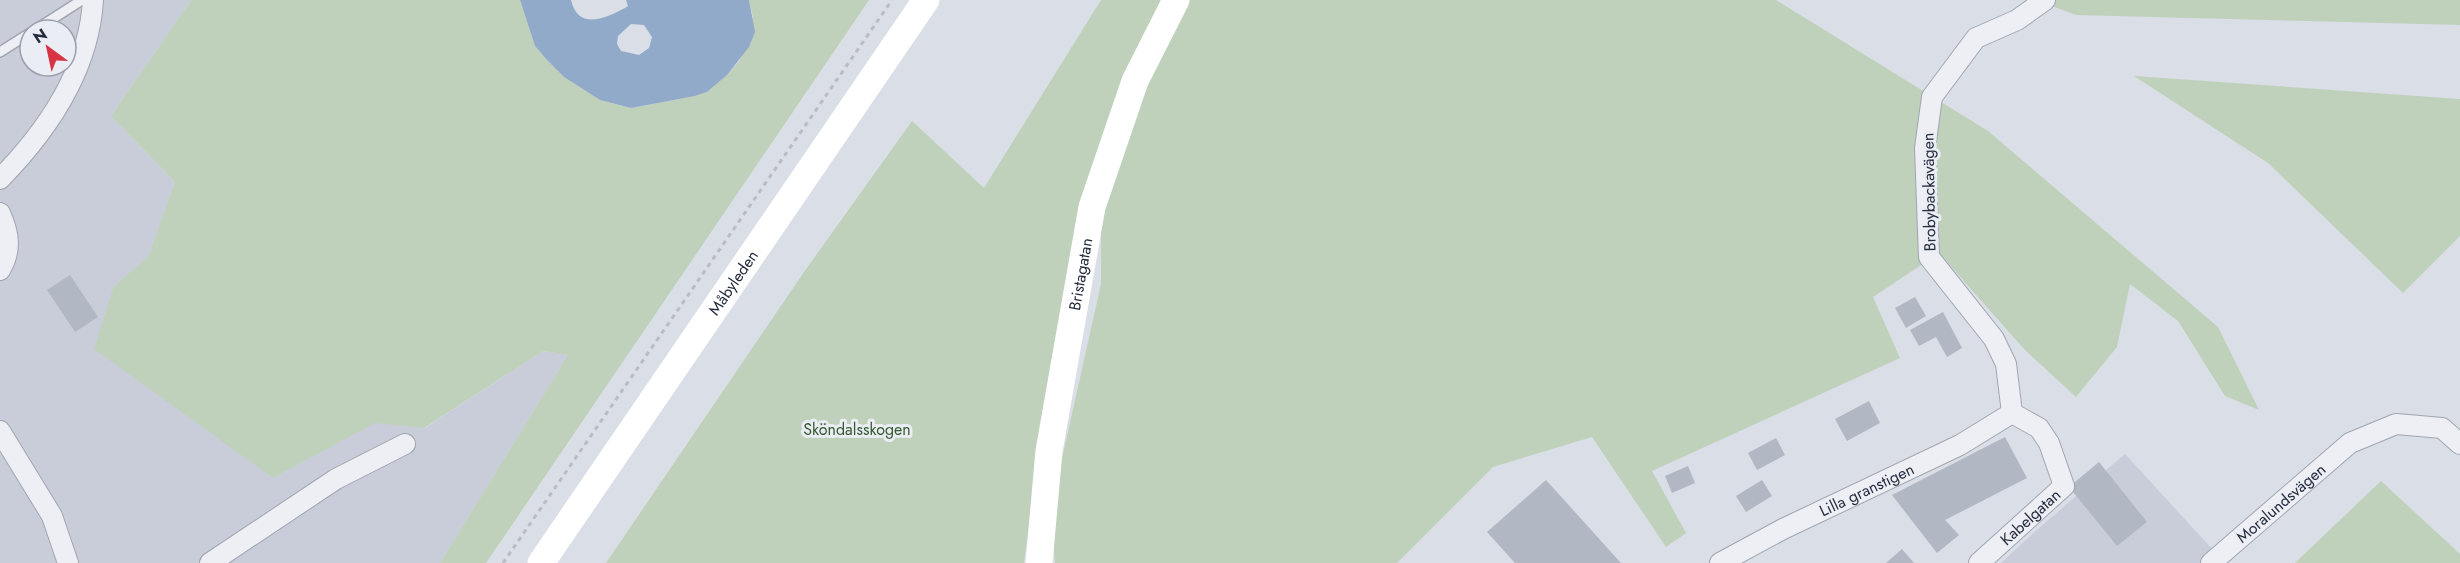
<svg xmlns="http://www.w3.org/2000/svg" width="2460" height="563" font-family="Jost,sans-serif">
<rect width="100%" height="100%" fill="#dadee6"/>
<g fill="#c8cdd9" fill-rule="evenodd">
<path d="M 0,0 L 191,0 L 111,116 L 175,182 L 148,258 L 114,286 L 273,478 L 375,422 L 425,428 L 543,351 L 568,355 L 440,563 L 0,563 ZM 30,30 L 66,30 L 66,66 L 30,66 Z"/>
<path d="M 2125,454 L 2225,563 L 2001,563 L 2039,528 Z"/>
</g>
<g fill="#bfd1bb">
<path d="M 191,0 L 520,0 L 535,46 L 547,60 L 564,77 L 600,100 L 631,108 L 695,96 L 707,92 L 727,75 L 740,60 L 753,17 L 749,0 L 869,0 L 486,563 L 440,563 L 568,355 L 543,351 L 424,428 L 375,423 L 273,478 L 94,349 L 114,286 L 148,257 L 175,182 L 111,116 Z"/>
<path d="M 1101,0 L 1161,0 L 1085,198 L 1050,368 L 1024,563 L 606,563 L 804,272 L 912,121 L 984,188 Z"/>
<path d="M 1187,0 L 1776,0 L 1988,131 L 2218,327 L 2259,410 L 2225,396 L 2178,321 L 2130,284 L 2117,347 L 2076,397 L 2024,349 L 1939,253 L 1873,297 L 1900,358 L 1652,471 L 1686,533 L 1666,547 L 1592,437 L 1493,467 L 1397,563 L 1055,563 L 1051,508 L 1101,284 L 1101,202 L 1153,51 Z"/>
<path d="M 2036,0 L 2460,0 L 2460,25 L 2076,15 Z"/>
<path d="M 2134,76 L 2460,99 L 2460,236 L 2403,293 L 2268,163 Z"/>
<path d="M 2381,481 L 2460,554 L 2460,563 L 2295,563 Z"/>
</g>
<path fill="#92aaca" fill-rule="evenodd" d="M 520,0 L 571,0 C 578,31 606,18 625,8 L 628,6 L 626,0 L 749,0 L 755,32 L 749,47 L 727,75 L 707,92 L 695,96 L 631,108 L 600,100 L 564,77 L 547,60 L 535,46 ZM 631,24 L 644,25 L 652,37 L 649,48 L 639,55 L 621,51 L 617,44 L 618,36 Z"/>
<g fill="#b1b7c3">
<path d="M 70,275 L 98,317 L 75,332 L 47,290 Z"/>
<path d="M 1915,297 L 1926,316 L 1906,328 L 1895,308 Z"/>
<path d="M 1943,312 L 1962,348 L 1947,357 L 1936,337 L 1919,346 L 1910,330 Z"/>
<path d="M 1869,401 L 1880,423 L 1847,441 L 1835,419 Z"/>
<path d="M 2005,437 L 2027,478 L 1945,520 L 1959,535 L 1937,553 L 1892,495 Z"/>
<path d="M 1776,438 L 1785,455 L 1757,470 L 1748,453 Z"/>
<path d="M 2099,462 L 2147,522 L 2117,546 L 2069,487 Z"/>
<path d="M 1688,466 L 1695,483 L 1672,493 L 1665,476 Z"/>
<path d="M 1546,480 L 1621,563 L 1515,563 L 1487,532 Z"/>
<path d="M 1762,480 L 1772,496 L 1746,512 L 1736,496 Z"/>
<path d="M 1902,549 L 1914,563 L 1886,563 Z"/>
</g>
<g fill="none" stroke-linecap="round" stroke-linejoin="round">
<defs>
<g id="lane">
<path d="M 35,30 L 82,0"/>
<path d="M 0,52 L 30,33"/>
</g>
<g id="street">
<path d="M 0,179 C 48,130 89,70 93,0"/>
<path d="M 0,213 C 9,233 12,250 0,270"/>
<path d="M 2012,413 L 2006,364 L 1994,339 L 1929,257 L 1925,148 L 1932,97 L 1976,38 L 2017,20 L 2045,0"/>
<path d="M 0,431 L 52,516 L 68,563"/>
<path d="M 210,563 L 336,479 L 405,444"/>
<path id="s1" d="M 1720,563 L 1783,529 L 1960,445 L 2012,413"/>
<path id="s2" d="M 1979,563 L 2064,486 L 2049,443 L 2039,428 L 2012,413"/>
<path id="s3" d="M 2211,563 L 2350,443 L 2396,424 L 2442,428 L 2460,444"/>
</g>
</defs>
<use href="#lane" stroke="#a0a5b0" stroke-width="12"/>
<use href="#street" stroke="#a0a5b0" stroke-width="22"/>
<path stroke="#b9bcc5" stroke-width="3" stroke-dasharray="4.5 4.5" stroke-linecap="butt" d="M 503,563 L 892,0"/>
<use href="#lane" stroke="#edeff5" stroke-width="9"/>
<use href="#street" stroke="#edeff5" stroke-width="20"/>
<g stroke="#fff" stroke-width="27">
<path id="s4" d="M 541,563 L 926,0"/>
<path id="s5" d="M 1039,563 L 1049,451 L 1092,207 L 1135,81 L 1176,0"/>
</g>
</g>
<g text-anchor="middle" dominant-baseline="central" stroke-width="6" stroke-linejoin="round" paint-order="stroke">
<g font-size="16" fill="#242b3d" stroke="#eaedf4">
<text transform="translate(1929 192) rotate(-91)">Brobybackavägen</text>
<text stroke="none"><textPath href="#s5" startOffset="292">Bristagatan</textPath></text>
<text stroke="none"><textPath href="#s4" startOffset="340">Måbyleden</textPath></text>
<text stroke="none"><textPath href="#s1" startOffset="164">Lilla granstigen</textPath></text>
<text stroke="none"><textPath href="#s3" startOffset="92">Moralundsvägen</textPath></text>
<text stroke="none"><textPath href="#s2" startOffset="69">Kabelgatan</textPath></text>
</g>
<g font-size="16" fill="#355a30" stroke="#eaedf4">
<text x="857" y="429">Sköndalsskogen</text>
</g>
</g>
<g transform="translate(48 48) rotate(327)"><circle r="28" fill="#eaedf4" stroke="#9b9fab" stroke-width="1.5"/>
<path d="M0-4.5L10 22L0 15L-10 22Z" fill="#d83342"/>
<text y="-9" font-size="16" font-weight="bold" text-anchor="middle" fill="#242b3d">N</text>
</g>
</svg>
